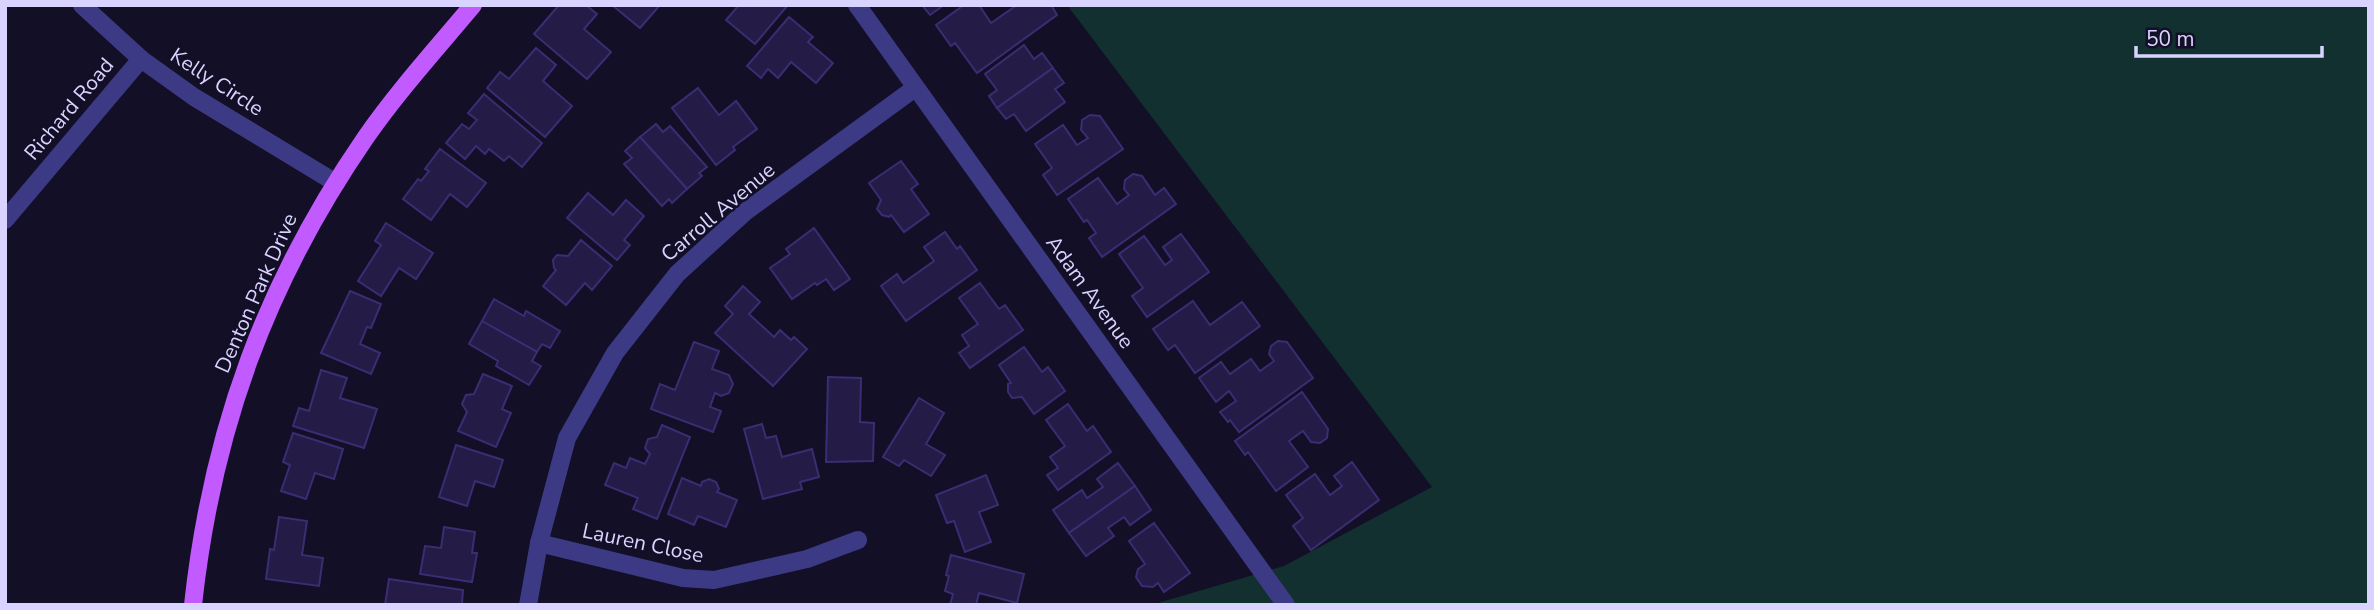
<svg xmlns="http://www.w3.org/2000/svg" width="2374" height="610" font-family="'Nunito Sans',sans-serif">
<rect width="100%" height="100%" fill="#130f26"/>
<path fill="#12302f" d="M 1067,5 L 2369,5 L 2369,605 L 1151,605 L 1284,566 L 1432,487 Z"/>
<g fill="#241b47" stroke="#3b2d73" stroke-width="2">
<path d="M 559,5 L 586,5 L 597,14 L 584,29 L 611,52 L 587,79 L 534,34 Z"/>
<path d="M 612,5 L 660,5 L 640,28 Z"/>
<path d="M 739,5 L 788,5 L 755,44 L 726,20 Z"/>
<path d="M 922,5 L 944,5 L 930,15 Z"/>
<path d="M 964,5 L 979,5 L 991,23 L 1017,5 L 1051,5 L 1057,15 L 977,73 L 955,43 L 951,46 L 936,25 Z"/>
<path d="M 789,17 L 813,37 L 808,42 L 833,63 L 816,83 L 791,62 L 778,78 L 768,69 L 761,78 L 747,66 Z"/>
<path d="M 1024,45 L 1034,59 L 1042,53 L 1053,68 L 997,108 L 989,96 L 997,90 L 985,74 Z"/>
<path d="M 536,48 L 556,65 L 543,81 L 572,106 L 545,137 L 487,88 L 500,72 L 509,79 Z"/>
<path d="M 1053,68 L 1064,83 L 1055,89 L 1065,102 L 1026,131 L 1014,114 L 1006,119 L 997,108 Z"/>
<path d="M 698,88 L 719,115 L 736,101 L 757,129 L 733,147 L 735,150 L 716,165 L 672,108 Z"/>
<path d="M 484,94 L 542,143 L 522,167 L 509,156 L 504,161 L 489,149 L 485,154 L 476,146 L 465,159 L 446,143 L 462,124 L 469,129 L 477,120 L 468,113 Z"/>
<path d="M 1090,115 L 1100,116 L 1123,149 L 1057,195 L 1043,175 L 1052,168 L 1035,144 L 1063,125 L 1077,145 L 1088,138 L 1081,130 L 1082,120 Z"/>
<path d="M 656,124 L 663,132 L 670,126 L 707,167 L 699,173 L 702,176 L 687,189 L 640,137 Z"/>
<path d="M 640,137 L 687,189 L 672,203 L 669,199 L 662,206 L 624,164 L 632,158 L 625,151 Z"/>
<path d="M 440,149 L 486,183 L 467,207 L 450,194 L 431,220 L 403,199 L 418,179 L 421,181 L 429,171 L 425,169 Z"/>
<path d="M 901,161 L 918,184 L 911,189 L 929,214 L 904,232 L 891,215 L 889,217 L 882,215 L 877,209 L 881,200 L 869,183 Z"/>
<path d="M 1133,174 L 1142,176 L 1155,195 L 1164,188 L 1176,204 L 1102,257 L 1089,238 L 1096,233 L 1087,220 L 1084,222 L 1068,199 L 1098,178 L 1117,204 L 1129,195 L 1124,189 L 1125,180 Z"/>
<path d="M 588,193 L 613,215 L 626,200 L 644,216 L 624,240 L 630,245 L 617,260 L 567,218 Z"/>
<path d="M 386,223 L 433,253 L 416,279 L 399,268 L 381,296 L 358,281 L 381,245 L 375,241 Z"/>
<path d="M 814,228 L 850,279 L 834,290 L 826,279 L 817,285 L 815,283 L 792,299 L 770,268 L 790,254 L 786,249 Z"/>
<path d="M 945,232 L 957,249 L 960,246 L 977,270 L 906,321 L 881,286 L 897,274 L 903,283 L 934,261 L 924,247 Z"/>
<path d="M 1181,234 L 1209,272 L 1147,317 L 1132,296 L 1143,288 L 1119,254 L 1144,236 L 1165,265 L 1172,260 L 1163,247 Z"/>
<path d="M 581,240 L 612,266 L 592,290 L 585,283 L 566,305 L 543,286 L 556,270 L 554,268 L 553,260 L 557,255 L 568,256 Z"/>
<path d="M 980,283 L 999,309 L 1005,305 L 1023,330 L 970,368 L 959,353 L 969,346 L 962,335 L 978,324 L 959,298 Z"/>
<path d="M 743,286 L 760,302 L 749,314 L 774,337 L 780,330 L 791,340 L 794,337 L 807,349 L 773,386 L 715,333 L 733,314 L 725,306 Z"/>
<path d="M 350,291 L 381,304 L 371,328 L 367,327 L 360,344 L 380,353 L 371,374 L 321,353 Z"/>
<path d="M 494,299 L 524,316 L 526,311 L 560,331 L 550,348 L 542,344 L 537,352 L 482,321 Z"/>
<path d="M 1193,301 L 1210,325 L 1242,302 L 1260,326 L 1195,373 L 1175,345 L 1168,350 L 1153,329 Z"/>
<path d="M 482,321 L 537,352 L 532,361 L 541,366 L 529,385 L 496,366 L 498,361 L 469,344 Z"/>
<path d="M 1278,341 L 1287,342 L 1313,378 L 1239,432 L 1230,420 L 1228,422 L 1220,412 L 1236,401 L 1229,391 L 1216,402 L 1199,378 L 1221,362 L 1230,374 L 1251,359 L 1260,371 L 1274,361 L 1269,354 L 1271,346 Z"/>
<path d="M 694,342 L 719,351 L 712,369 L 729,375 L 733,384 L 729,393 L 721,396 L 715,393 L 710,407 L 721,411 L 713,432 L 651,409 L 660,384 L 675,390 Z"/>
<path d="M 1024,347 L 1042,372 L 1048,367 L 1065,391 L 1034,414 L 1022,397 L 1012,398 L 1008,392 L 1008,384 L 1011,383 L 999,365 Z"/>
<path d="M 321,370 L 347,378 L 340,398 L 377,409 L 364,448 L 293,426 L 299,408 L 309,411 Z"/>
<path d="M 483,374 L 512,386 L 502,409 L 511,413 L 496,447 L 458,431 L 467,412 L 462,404 L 466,395 L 474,394 Z"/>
<path d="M 828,377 L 861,378 L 860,422 L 874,423 L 873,461 L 826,462 Z"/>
<path d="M 1302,392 L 1328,429 L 1327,438 L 1320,443 L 1311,442 L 1303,431 L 1289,441 L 1308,467 L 1276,491 L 1248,452 L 1245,455 L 1235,441 Z"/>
<path d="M 919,398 L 944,413 L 926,444 L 945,455 L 931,476 L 904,460 L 899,466 L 883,457 Z"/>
<path d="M 1068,404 L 1087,431 L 1093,426 L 1111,452 L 1058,490 L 1047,475 L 1058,468 L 1050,457 L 1065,446 L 1046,420 Z"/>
<path d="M 762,424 L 766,438 L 776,436 L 782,457 L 812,449 L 819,477 L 800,482 L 802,489 L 763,499 L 744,429 Z"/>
<path d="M 662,425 L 690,437 L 657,519 L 633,509 L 638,498 L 605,485 L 614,463 L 626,468 L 630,458 L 645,464 L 650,454 L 645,448 L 648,439 L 657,437 Z"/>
<path d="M 293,433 L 343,449 L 334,479 L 315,473 L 306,499 L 281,491 L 290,465 L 283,462 Z"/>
<path d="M 456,445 L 503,460 L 494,487 L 475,481 L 467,506 L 439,497 Z"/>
<path d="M 1352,462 L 1379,500 L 1311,550 L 1293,526 L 1303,518 L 1286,495 L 1315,474 L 1330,495 L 1342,486 L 1334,476 Z"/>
<path d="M 1118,463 L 1135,486 L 1069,533 L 1053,510 L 1082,490 L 1087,498 L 1103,487 L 1097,479 Z"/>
<path d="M 986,475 L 998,505 L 979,512 L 991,542 L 965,552 L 954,521 L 947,523 L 936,495 Z"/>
<path d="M 682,478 L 701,486 L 702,482 L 709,479 L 716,482 L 719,489 L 717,492 L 737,500 L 726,527 L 698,516 L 694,525 L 668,514 Z"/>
<path d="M 1135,486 L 1151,510 L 1130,525 L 1124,517 L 1108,528 L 1114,536 L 1086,556 L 1069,533 Z"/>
<path d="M 279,517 L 307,521 L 302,555 L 323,558 L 319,586 L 266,579 L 270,549 L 274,550 Z"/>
<path d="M 1154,523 L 1190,573 L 1164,592 L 1158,583 L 1153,587 L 1142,586 L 1136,577 L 1138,569 L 1145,564 L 1129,541 Z"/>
<path d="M 444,527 L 475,532 L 472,553 L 477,553 L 472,582 L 420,574 L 425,546 L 441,548 Z"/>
<path d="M 951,555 L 1024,574 L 1017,603 L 979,593 L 976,605 L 950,605 L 953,594 L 945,591 L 949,576 L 946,575 Z"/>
<path d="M 389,579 L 463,590 L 462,604 L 467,605 L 385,605 Z"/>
</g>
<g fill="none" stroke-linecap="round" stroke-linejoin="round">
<g stroke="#3d3a85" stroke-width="18">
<path d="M 82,5 L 141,59 L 194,97 L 336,183"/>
<path d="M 857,5 L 1286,605"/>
<path d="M 5,220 L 141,59"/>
<path d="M 539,543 L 683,578 L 714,580 L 807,559 L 858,540"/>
<path d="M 528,605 L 539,543 L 567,438 L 615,353 L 677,274 L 745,212 L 915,88"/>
</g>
<path stroke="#c25bff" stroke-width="18" d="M 193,605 C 212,430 266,282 366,137 C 398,91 437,48 473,5"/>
</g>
<g text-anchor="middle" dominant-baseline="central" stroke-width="5" stroke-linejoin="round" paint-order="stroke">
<g font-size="21" fill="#d9d4ff" stroke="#130f26">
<text transform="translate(217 82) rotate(33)">Kelly Circle</text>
<text transform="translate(69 109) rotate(-50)">Richard Road</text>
<text transform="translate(718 212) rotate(-40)">Carroll Avenue</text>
<text transform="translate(1090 292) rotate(54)">Adam Avenue</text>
<text transform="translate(256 293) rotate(-66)">Denton Park Drive</text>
<text transform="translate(643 543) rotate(12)">Lauren Close</text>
</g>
</g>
<rect width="2374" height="610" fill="none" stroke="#d9d4ff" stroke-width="14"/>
<path d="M2136 46v10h186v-10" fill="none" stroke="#d9d4ff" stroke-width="3.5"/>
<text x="2146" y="46" font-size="21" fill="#d9d4ff" stroke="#130f26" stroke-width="5" paint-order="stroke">50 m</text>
</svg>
